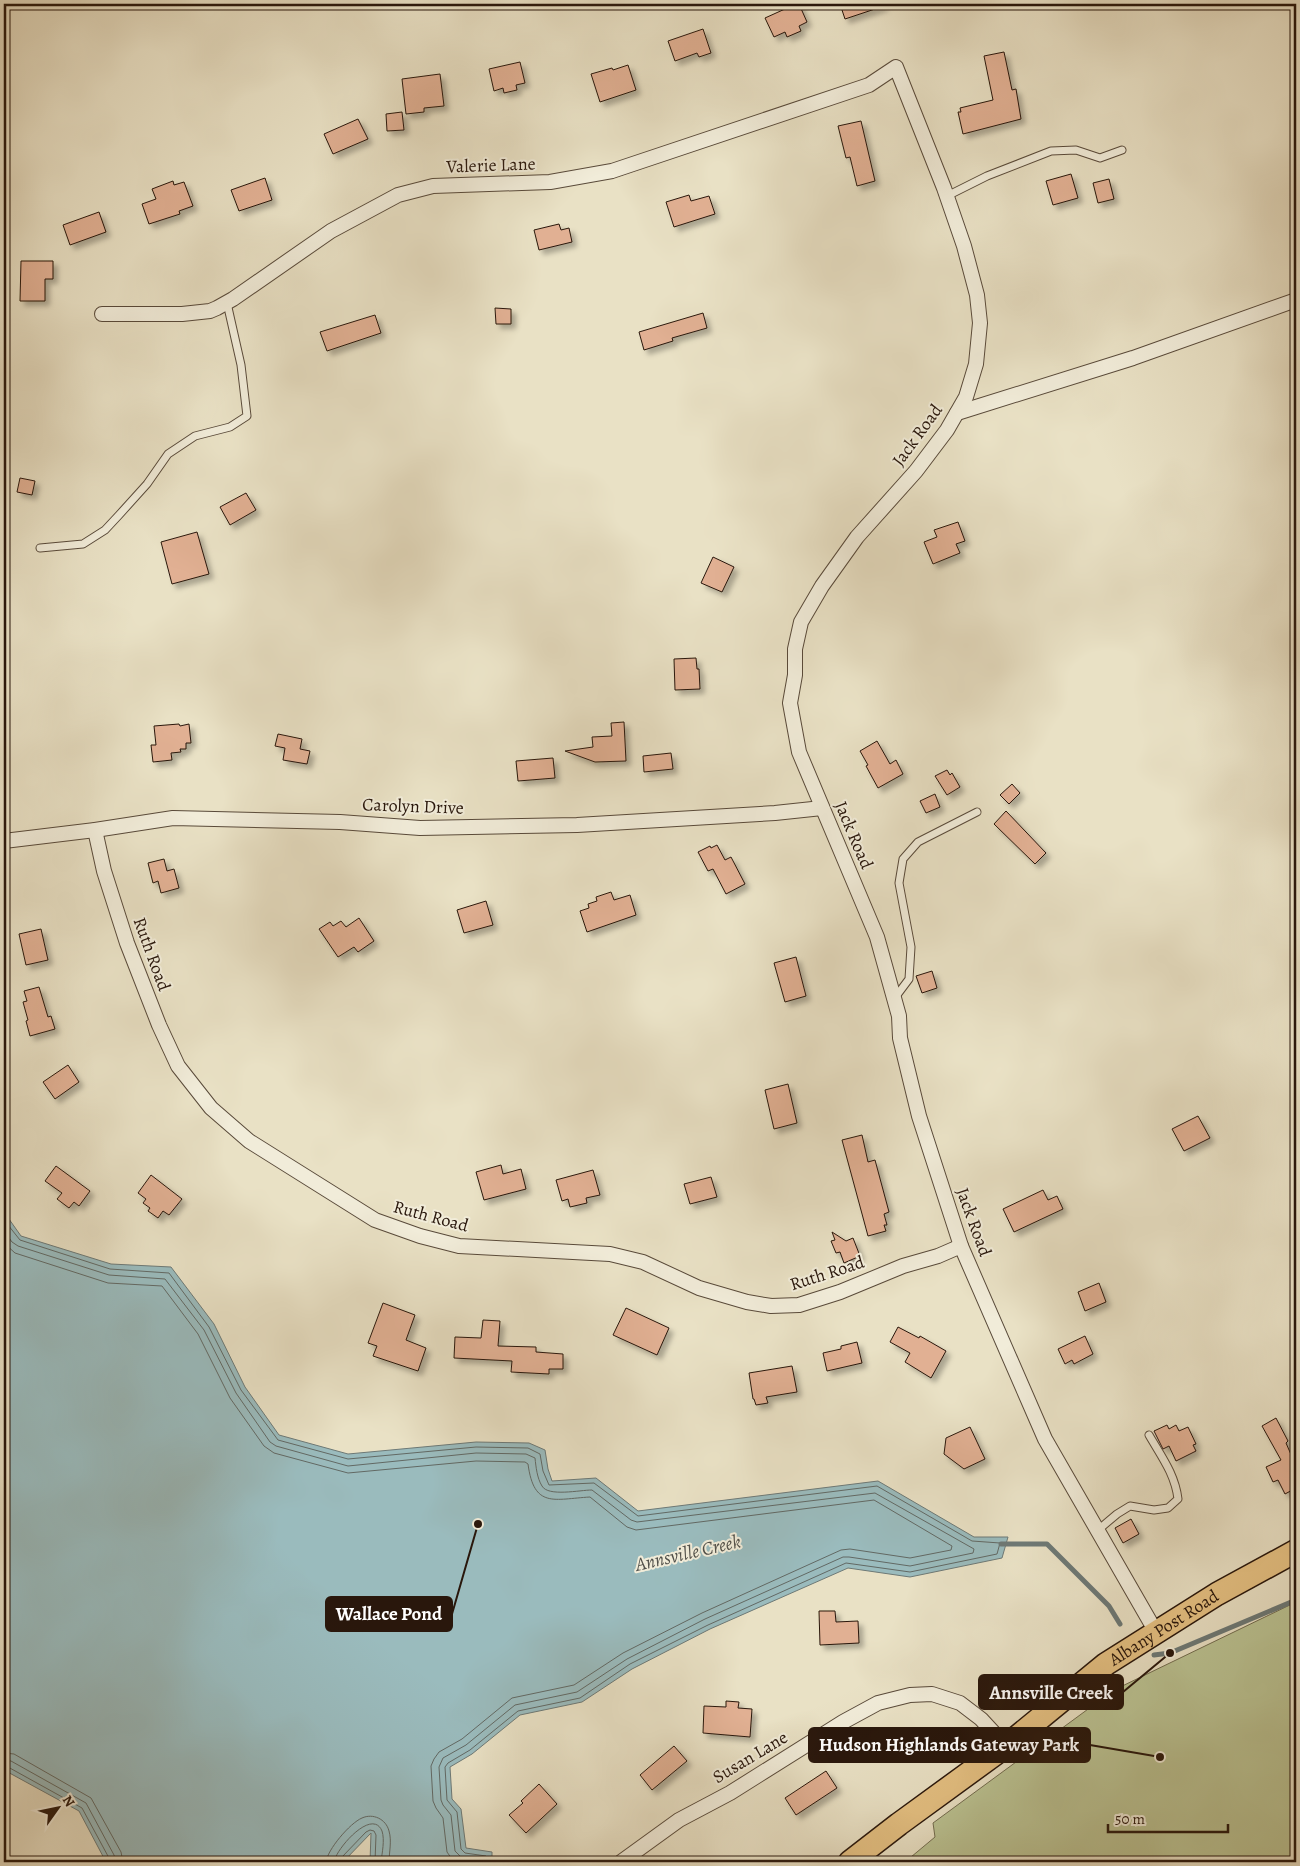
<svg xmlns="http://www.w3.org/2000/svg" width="1300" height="1866" font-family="Alegreya,serif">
<defs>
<filter id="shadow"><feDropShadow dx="4.5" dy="4.5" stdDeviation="2.5" flood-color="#0004"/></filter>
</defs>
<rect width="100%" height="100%" fill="#e9e1c5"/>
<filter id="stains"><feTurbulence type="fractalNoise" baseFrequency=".004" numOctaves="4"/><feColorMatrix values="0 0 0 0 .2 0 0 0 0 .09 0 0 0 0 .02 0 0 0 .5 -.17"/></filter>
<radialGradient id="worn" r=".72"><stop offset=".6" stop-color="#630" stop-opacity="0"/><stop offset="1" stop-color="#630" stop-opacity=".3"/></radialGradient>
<path fill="#bac292" stroke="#726c4f" d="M 1296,1602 L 1296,1862 L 905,1862 L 935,1837 L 933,1823 L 1114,1690 Z"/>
<path fill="#9abbbd" stroke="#6d7976" d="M 4,1212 L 21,1236 L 111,1264 L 171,1267 L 214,1324 L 245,1387 L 279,1435 L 348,1454 L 476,1442 L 529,1443 L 545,1450 L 548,1469 L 552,1481 L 596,1478 L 638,1511 L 878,1481 L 974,1537 L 1008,1537 L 1002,1558 L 910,1577 L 848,1568 L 710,1629 L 632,1669 L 582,1702 L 520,1715 L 472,1754 L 450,1767 L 452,1799 L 461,1809 L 466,1848 L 492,1852 L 492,1862 L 370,1862 L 371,1833 L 343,1862 L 106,1862 L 79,1811 L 4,1770 Z"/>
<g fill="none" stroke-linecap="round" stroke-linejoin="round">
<g stroke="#626964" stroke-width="1">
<path d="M 4,1220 L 20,1240 L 110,1269 L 169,1273 L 209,1327 L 241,1390 L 278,1440 L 348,1459 L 476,1447 L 528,1448 L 540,1454 L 543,1471 L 549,1485 L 594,1483 L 638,1516 L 877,1486 L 972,1541 L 1000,1543 L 997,1554 L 910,1572 L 846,1563 L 708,1625 L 630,1664 L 580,1698 L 518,1711 L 470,1750 L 448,1763 L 445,1767 L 447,1800 L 457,1812 L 461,1849 L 465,1853 L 486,1856 L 487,1862"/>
<path d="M 4,1231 L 12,1242 L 18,1246 L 109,1275 L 165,1279 L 204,1330 L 236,1393 L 270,1442 L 276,1446 L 348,1466 L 476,1453 L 526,1454 L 535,1458 C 536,1467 537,1478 542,1486 C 548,1497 580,1490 592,1490 L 631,1520 L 637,1522 L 875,1493 L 974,1549 L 973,1553 L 910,1566 L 849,1557 L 843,1557 L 705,1619 L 627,1659 L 577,1692 L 515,1705 L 466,1745 L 443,1758 L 439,1767 L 441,1800 L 443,1805 L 451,1815 L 455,1851 L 462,1858 L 480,1862"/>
<path d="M 4,1243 L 15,1253 L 108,1283 L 162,1286 L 198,1334 L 230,1398 L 264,1446 L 274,1453 L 348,1473 L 476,1461 L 525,1462 L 528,1464 C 534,1509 554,1499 590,1497 L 627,1527 L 636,1530 L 874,1500 L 952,1546 L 951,1550 L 910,1558 L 850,1549 L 841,1550 L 702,1613 L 623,1653 L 574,1685 L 512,1698 L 462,1739 L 439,1752 L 434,1759 L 431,1766 L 433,1801 L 436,1808 L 443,1818 L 447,1852 L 454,1862"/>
<path d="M 4,1753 L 14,1754 L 91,1798 L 121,1852 L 123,1862"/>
<path d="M 4,1760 L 11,1761 L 86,1803 L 114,1855 L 116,1862"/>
<path d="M 4,1766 L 8,1767 L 82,1808 L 109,1858 L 109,1862"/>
<path d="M 326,1862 C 327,1850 350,1823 362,1818 C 373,1813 386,1819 389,1831 C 392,1841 389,1853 389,1862"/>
<path d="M 334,1862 C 335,1850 372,1807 382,1831 C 385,1840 382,1853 381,1862"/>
<path d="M 340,1862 L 342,1857 L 366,1832 L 370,1830 L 374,1831 L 376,1835 L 375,1862"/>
</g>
<g stroke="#6d7976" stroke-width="5">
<path d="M 1001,1544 L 1047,1544 L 1109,1606 L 1120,1624"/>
<path d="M 1154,1655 L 1170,1653 L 1296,1600"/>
</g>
</g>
<g fill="#e1b093" stroke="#29170c" filter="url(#shadow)">
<path d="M 796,4 L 799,4 L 807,22 L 799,26 L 801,31 L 787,37 L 785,32 L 774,37 L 765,18 Z"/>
<path d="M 840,4 L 883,4 L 884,6 L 845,19 Z"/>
<path d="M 703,29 L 711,53 L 699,57 L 697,53 L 675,61 L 668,41 Z"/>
<path d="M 1004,52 L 1012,90 L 1016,89 L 1021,119 L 963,134 L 958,112 L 961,112 L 960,108 L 993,100 L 984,56 Z"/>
<path d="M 520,62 L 525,83 L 516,85 L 517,90 L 504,93 L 503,88 L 494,91 L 489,69 Z"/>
<path d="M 628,65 L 636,90 L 600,102 L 591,74 L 612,68 L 613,70 Z"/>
<path d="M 440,74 L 444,106 L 424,108 L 424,112 L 406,114 L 402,79 Z"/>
<path d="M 402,112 L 404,130 L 387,131 L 386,114 Z"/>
<path d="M 358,119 L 368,139 L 333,154 L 324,134 Z"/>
<path d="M 861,121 L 875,181 L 857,186 L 850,157 L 846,158 L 838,126 Z"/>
<path d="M 1071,174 L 1078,198 L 1053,205 L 1046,181 Z"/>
<path d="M 265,178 L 272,200 L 239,211 L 231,190 Z"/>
<path d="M 1109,179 L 1114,199 L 1098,203 L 1093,183 Z"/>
<path d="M 173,181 L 174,185 L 184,182 L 193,206 L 179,211 L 180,214 L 149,224 L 142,204 L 156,199 L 152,189 Z"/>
<path d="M 689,195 L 691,201 L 709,196 L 715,214 L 674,227 L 666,202 Z"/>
<path d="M 99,212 L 106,232 L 70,245 L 63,225 Z"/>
<path d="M 559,224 L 561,230 L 569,228 L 572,242 L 539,250 L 534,230 Z"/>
<path d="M 21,261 L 53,261 L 53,279 L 45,279 L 45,301 L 20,301 Z"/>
<path d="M 495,308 L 511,309 L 511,324 L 496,324 Z"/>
<path d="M 703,313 L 707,328 L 672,338 L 673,341 L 644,350 L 639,332 Z"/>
<path d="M 375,315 L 381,333 L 327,351 L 320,332 Z"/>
<path d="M 20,478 L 35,481 L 32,495 L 17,492 Z"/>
<path d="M 246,493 L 256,510 L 230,525 L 220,507 Z"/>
<path d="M 958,522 L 965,541 L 956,544 L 960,553 L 933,564 L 924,542 L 937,537 L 934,530 Z"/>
<path d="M 197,532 L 209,574 L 172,584 L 161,542 Z"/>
<path d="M 713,557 L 734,567 L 722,592 L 701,583 Z"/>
<path d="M 696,658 L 697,669 L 699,669 L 700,689 L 675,690 L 674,659 Z"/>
<path d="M 624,722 L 626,761 L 595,762 L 565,751 L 593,747 L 592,737 L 612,736 L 611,723 Z"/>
<path d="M 179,724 L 180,726 L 189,724 L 191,743 L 186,743 L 186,749 L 180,749 L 181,752 L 171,753 L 172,760 L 153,762 L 151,745 L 156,745 L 154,726 Z"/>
<path d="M 278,734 L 302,739 L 300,749 L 310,751 L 307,764 L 283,760 L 285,748 L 275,746 Z"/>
<path d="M 877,741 L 890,764 L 896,760 L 903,774 L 878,788 L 866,766 L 868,765 L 860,751 Z"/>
<path d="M 671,753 L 673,769 L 644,772 L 643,756 Z"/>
<path d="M 553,758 L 555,778 L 518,781 L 516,761 Z"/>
<path d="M 947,770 L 950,775 L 952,773 L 960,787 L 947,795 L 935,776 Z"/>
<path d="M 1012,784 L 1020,793 L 1009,804 L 1000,795 Z"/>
<path d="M 935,794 L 940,807 L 926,813 L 920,801 Z"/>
<path d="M 1006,811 L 1046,853 L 1035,864 L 994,824 Z"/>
<path d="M 717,845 L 725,860 L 731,857 L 745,884 L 726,894 L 713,869 L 708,871 L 698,852 L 710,846 L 711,848 Z"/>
<path d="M 164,859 L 167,871 L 174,869 L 179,888 L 161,893 L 158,881 L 153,883 L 148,863 Z"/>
<path d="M 611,892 L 614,900 L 630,895 L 636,915 L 587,932 L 580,911 L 589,908 L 588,904 L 597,901 L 596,897 Z"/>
<path d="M 486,901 L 493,925 L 464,933 L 457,910 Z"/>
<path d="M 359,918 L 374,941 L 358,952 L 354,947 L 338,957 L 319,929 L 330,922 L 333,926 L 341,921 L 346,927 Z"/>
<path d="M 41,929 L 48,960 L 26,965 L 19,934 Z"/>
<path d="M 796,957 L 806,996 L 785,1002 L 774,963 Z"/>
<path d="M 932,971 L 937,988 L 922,993 L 916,976 Z"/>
<path d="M 39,987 L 48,1017 L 51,1016 L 55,1029 L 30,1036 L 26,1021 L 28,1020 L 23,1002 L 27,1001 L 24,991 Z"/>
<path d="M 68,1065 L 79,1082 L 55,1099 L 43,1082 Z"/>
<path d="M 788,1084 L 797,1123 L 774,1129 L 765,1090 Z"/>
<path d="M 1198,1116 L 1210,1138 L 1184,1151 L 1172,1129 Z"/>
<path d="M 862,1135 L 868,1162 L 875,1160 L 889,1212 L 884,1214 L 887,1225 L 884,1225 L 886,1231 L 868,1236 L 842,1140 Z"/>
<path d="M 501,1165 L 503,1174 L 521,1169 L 526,1189 L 484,1200 L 476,1172 Z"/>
<path d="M 56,1166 L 90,1191 L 79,1206 L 74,1202 L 69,1208 L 57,1199 L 62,1193 L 45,1181 Z"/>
<path d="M 593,1170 L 600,1195 L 586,1198 L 587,1203 L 570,1207 L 568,1199 L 562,1201 L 556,1180 Z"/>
<path d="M 151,1175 L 182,1199 L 169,1215 L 163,1211 L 158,1218 L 148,1211 L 150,1208 L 143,1203 L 146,1199 L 138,1193 Z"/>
<path d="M 711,1177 L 717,1197 L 690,1204 L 684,1184 Z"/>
<path d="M 1043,1190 L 1048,1200 L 1057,1196 L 1063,1209 L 1014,1232 L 1003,1209 Z"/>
<path d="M 832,1232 L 846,1241 L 853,1238 L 860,1256 L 844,1263 L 840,1252 L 836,1253 L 831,1241 L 835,1240 Z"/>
<path d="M 1099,1283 L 1106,1302 L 1085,1311 L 1078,1292 Z"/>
<path d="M 383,1303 L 415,1315 L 406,1340 L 426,1348 L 418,1371 L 373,1356 L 377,1346 L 368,1343 Z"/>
<path d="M 626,1308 L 669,1328 L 657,1355 L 613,1335 Z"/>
<path d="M 483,1320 L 500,1321 L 498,1346 L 536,1347 L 536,1352 L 563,1354 L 563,1369 L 549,1369 L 549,1374 L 511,1372 L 512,1361 L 454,1358 L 455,1337 L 481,1338 Z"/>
<path d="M 898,1327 L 919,1338 L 920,1336 L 946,1351 L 931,1378 L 905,1362 L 910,1353 L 890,1342 Z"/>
<path d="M 1085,1336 L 1093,1354 L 1074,1364 L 1072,1360 L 1065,1364 L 1058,1349 Z"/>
<path d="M 857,1342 L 862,1363 L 827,1371 L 823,1353 L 841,1349 L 841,1346 Z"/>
<path d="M 792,1366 L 797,1392 L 766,1397 L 768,1403 L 756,1405 L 754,1399 L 753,1399 L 749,1373 Z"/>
<path d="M 1276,1418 L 1288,1441 L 1286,1443 L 1296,1466 L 1296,1488 L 1285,1494 L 1278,1480 L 1273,1482 L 1266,1467 L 1281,1460 L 1262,1426 Z"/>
<path d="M 1167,1425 L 1169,1429 L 1176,1425 L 1179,1431 L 1188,1427 L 1196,1444 L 1193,1445 L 1196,1451 L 1176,1461 L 1169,1446 L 1163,1449 L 1154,1431 Z"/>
<path d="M 970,1427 L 985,1459 L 964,1469 L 944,1454 L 946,1438 Z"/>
<path d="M 1131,1519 L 1139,1534 L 1123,1543 L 1115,1528 Z"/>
<path d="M 819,1611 L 835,1611 L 836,1622 L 858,1621 L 859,1643 L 820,1645 Z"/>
<path d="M 726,1701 L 739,1702 L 738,1708 L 752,1709 L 750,1737 L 703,1733 L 704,1706 L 726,1707 Z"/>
<path d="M 674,1746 L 687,1761 L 652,1790 L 640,1775 Z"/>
<path d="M 826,1771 L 837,1788 L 796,1815 L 785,1798 Z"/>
<path d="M 539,1784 L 557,1804 L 526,1833 L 509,1815 L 523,1803 L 521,1801 Z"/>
</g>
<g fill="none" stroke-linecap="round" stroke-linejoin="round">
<defs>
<g id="service">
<path d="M 947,196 L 987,176 L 1051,151 L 1076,150 L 1100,158 L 1122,150"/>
<path d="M 40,548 L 83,544 L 105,530 L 119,515 L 147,484 L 168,454 L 195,436 L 230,427 L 247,416 L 241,365 L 227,303"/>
<path d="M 894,999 L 909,979 L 911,947 L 899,883 L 903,859 L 918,842 L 977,812"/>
<path d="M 1098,1530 L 1117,1514 L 1130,1506 L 1154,1510 L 1168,1508 L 1178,1499 C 1175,1474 1161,1456 1149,1435"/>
</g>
<g id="minor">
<path d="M 102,314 L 182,314 L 210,311 L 217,308 L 233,299 L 331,231 L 398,195 L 433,186 L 550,182 L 612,171 L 869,85 L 896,67 L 944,188 L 964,246 L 977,295 L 980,323 L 976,364 L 966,397 L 947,430 L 916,471 L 857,537 L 822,586 L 801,622 L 795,649 L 795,675 L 790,703 L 799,752 L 877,937 L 899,1016 L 900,1038 L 919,1116 L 961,1246 L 1045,1439 L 1156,1632"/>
<path d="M 957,413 L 1133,358 L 1296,300"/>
<path d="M 95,830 L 104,871 L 127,943 L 159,1025 L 178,1066 L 211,1108 L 249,1141 L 375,1220 L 420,1236 L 459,1246 L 610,1254 L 643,1262 L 699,1288 L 747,1302 L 771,1306 L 799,1305 L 840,1292 L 903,1266 L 938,1256 L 961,1246"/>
<path d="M 4,841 L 95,830 L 173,818 L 340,822 L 420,828 L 577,825 L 775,813 L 822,808"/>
<path d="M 621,1862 L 679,1820 L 730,1793 L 843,1722 L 878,1703 L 910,1695 L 932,1694 L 960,1703 L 981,1719 L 1006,1746"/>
</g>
<g id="trunk">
<path id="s1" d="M 850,1862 L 899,1824 L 1006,1746 L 1106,1664 L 1217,1594 L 1296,1551"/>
</g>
</defs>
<use href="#service" stroke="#594a3a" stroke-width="9"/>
<use href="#minor" stroke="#594a3a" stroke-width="16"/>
<use href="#trunk" stroke="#29170c" stroke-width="25"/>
<use href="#service" stroke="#f1ecd9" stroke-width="7"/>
<use href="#minor" stroke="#f1ecd9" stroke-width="14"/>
<use href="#trunk" stroke="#e4c082" stroke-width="22"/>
</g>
<g text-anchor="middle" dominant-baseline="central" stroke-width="4" stroke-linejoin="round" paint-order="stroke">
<g font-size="18" fill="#29170c" stroke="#f1ecd9">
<text transform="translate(491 165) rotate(-2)">Valerie Lane</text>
<text transform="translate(917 435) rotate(-54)">Jack Road</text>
<text transform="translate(413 806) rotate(2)">Carolyn Drive</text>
<text transform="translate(854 835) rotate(67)">Jack Road</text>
<text transform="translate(152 954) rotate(70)">Ruth Road</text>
<text transform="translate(431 1216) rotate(15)">Ruth Road</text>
<text transform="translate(974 1222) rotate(70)">Jack Road</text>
<text transform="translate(827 1273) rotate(-18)">Ruth Road</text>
<text stroke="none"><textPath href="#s1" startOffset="392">Albany Post Road</textPath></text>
<text transform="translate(750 1757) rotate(-31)">Susan Lane</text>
</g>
<g font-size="19" font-style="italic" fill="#51504a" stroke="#f1ecd9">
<text transform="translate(688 1553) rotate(-13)">Annsville Creek</text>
</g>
</g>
<path fill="none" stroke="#29170c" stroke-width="2" d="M478 1524L452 1614M1170 1653L1123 1692M1160 1757L1090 1745"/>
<g fill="#29170c" stroke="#f1ecd9" stroke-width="2">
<circle cx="478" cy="1524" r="5"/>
<circle cx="1170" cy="1653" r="5"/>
<circle cx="1160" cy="1757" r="5"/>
</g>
<g fill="#29170c" stroke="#29170c" stroke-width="2">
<rect x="326" y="1597" width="126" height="34" rx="5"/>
<rect x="979" y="1675" width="144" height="34" rx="5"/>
<rect x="809" y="1728" width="281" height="34" rx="5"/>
</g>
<g font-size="19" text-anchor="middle" font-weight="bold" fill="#fff">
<text x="389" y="1620">Wallace Pond</text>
<text x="1051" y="1699">Annsville Creek</text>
<text x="949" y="1751">Hudson Highlands Gateway Park</text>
</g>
<rect width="1300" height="1866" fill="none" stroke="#e9e1c5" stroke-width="20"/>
<rect x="5" y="5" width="1290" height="1856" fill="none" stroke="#29170c" stroke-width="2.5"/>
<rect x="10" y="10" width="1280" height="1846" fill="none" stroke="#29170c"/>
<g transform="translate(58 1808) rotate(57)" stroke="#f1ecd9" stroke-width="4" paint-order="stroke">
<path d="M0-4L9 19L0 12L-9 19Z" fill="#29170c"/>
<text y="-8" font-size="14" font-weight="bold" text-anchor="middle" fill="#29170c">N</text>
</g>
<path d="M1108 1824v8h120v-8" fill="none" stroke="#29170c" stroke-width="2.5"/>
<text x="1115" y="1824" font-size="15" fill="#29170c" stroke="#f1ecd9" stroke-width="4" paint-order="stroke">50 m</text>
<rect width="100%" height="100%" filter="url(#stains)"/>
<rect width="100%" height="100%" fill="url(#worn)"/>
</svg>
